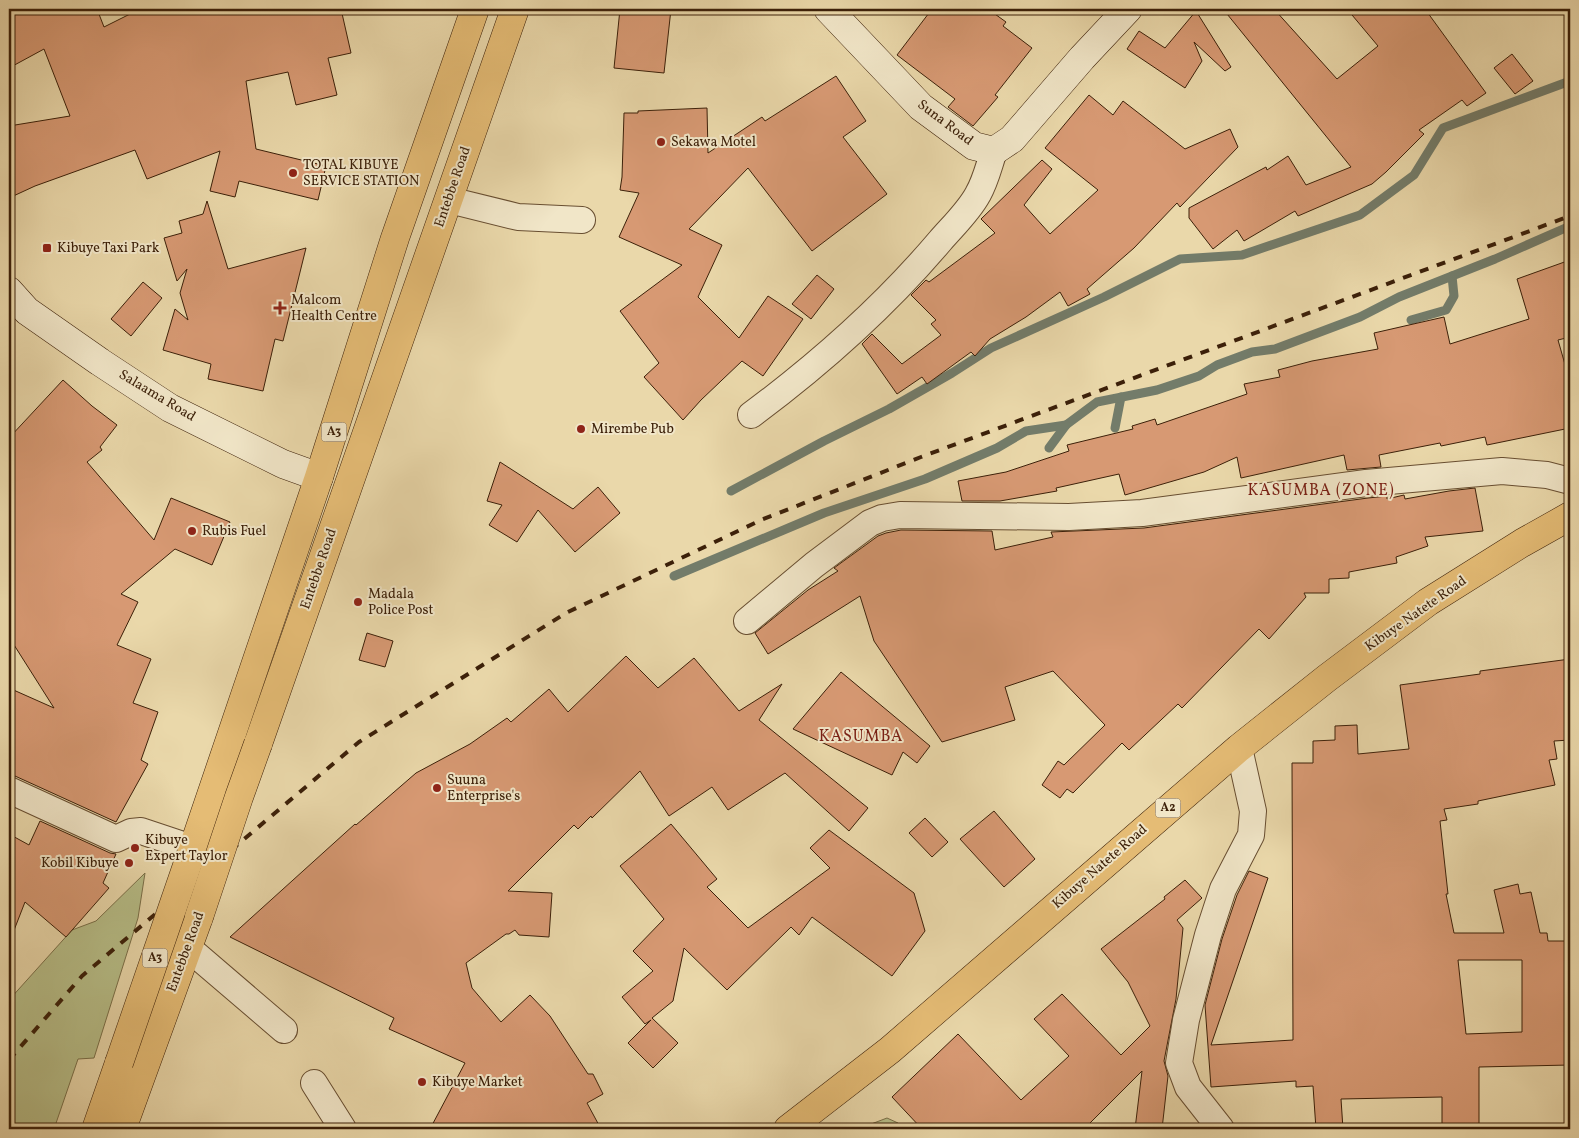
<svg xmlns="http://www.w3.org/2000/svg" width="1579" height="1138" font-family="Vollkorn,serif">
<rect width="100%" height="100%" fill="#ead8aa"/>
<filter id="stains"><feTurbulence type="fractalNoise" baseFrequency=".004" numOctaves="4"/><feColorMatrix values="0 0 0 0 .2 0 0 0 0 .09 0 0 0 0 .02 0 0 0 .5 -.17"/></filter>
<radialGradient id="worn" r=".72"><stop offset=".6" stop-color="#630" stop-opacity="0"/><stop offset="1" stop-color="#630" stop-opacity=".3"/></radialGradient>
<g fill="#b7be88" stroke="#7a6f48">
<path d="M 145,873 L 138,918 L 94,1058 L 78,1059 L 54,1129 L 9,1129 L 9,1000 L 72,930 L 96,921 Z"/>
<path d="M 887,1118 L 898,1123 L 897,1129 L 858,1129 Z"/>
</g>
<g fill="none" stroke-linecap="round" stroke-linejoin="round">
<g stroke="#737c6a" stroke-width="9">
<path d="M 1411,320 L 1446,310 L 1454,296 L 1452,276"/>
<path d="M 1115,428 L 1121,397"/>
<path d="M 1049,448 L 1066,425 L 1097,402 L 1157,390 L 1199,376 L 1217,365 L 1252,352 L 1275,349 L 1360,317 L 1399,297 L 1495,259 L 1570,226"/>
<path d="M 731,491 L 824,441 L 889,409 L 952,373 L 991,348 L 1104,297 L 1180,259 L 1242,255 L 1360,215 L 1414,175 L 1443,128 L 1570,81"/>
<path d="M 674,576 L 824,513 L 925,479 L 997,448 L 1026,431 L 1066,425"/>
</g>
</g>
<g fill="#d79973" stroke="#3c2009" fill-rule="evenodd">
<path d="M 9,9 L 97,9 L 104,27 L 140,9 L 341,9 L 351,53 L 328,58 L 337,95 L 296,105 L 288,72 L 246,81 L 256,149 L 326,166 L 318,200 L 239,181 L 235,197 L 210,191 L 220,151 L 147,179 L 135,150 L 35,186 L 9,198 L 9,126 L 70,116 L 44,49 L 9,68 Z"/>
<path d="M 620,9 L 671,9 L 664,73 L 614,68 Z"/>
<path d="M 932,9 L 988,9 L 1006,22 L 1003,26 L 1032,48 L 995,95 L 998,97 L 973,126 L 948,107 L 955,99 L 897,55 Z"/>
<path d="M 1223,9 L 1274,9 L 1337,79 L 1378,46 L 1347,9 L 1425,9 L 1486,93 L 1467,106 L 1462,100 L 1419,130 L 1424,134 L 1386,172 L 1372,184 L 1298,216 L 1295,211 L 1244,241 L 1237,230 L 1213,249 L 1189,218 L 1189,208 L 1266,167 L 1267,170 L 1288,156 L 1306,185 L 1351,167 Z"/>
<path d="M 1196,11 L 1231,67 L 1225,71 L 1194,42 L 1202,61 L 1185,88 L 1127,49 L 1139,31 L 1165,48 Z"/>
<path d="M 1512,54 L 1533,81 L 1515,94 L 1494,68 Z"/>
<path d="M 836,76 L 866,121 L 843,137 L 887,194 L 812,251 L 748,168 L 689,229 L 722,245 L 698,297 L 739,338 L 768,296 L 803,319 L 763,376 L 742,361 L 701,400 L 683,420 L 644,377 L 659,363 L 620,311 L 682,265 L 619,237 L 639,193 L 620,190 L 622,177 L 624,113 L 638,113 L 638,111 L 707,108 L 708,153 L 762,117 L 765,121 Z"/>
<path d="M 1089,95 L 1113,115 L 1123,101 L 1185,149 L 1230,129 L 1238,147 L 1180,207 L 1177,203 L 1134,248 L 1087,289 L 1090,294 L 1068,306 L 1060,292 L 1026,317 L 990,339 L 975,356 L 971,352 L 927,384 L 922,377 L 897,394 L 862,344 L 872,334 L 902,364 L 941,335 L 931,324 L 936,320 L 911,295 L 926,280 L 929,282 L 995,233 L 981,219 L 1042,160 L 1052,169 L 1024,205 L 1050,234 L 1098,190 L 1045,148 Z"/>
<path d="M 207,201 L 228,269 L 306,248 L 283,341 L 275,339 L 263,391 L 208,379 L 211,364 L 163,350 L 175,309 L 188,320 L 180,293 L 187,269 L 177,281 L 164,238 L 182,233 L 179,221 L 203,214 Z"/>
<path d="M 1570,260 L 1570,337 L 1558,340 L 1570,382 L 1570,428 L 1487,445 L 1485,437 L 1441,446 L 1440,443 L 1379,455 L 1381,467 L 1347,470 L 1344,455 L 1241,478 L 1237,457 L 1204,472 L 1125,495 L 1119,474 L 1056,488 L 1057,491 L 1000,501 L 962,501 L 958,481 L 1006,472 L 1069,451 L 1067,445 L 1133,429 L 1132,426 L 1155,419 L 1157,425 L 1247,394 L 1244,384 L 1280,377 L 1278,370 L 1312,361 L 1378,349 L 1374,333 L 1444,317 L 1450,344 L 1529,319 L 1517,279 Z"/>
<path d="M 817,275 L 834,289 L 811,319 L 792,304 Z"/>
<path d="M 143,282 L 162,298 L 131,336 L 111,319 Z"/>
<path d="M 63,380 L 92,406 L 117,425 L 100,447 L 102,450 L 87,462 L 154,540 L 171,498 L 230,522 L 212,565 L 175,549 L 121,594 L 138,602 L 117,645 L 151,659 L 133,703 L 158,712 L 141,760 L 148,764 L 116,822 L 15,776 L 9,775 L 9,688 L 54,708 L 9,637 L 9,438 Z"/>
<path d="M 500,462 L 573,509 L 598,487 L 620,513 L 575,552 L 538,510 L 517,542 L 489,525 L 502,505 L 487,501 Z"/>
<path d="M 1475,488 L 1483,531 L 1425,537 L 1428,546 L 1396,557 L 1397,563 L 1349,572 L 1349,578 L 1329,579 L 1329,593 L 1304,593 L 1306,597 L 1269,639 L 1259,629 L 1182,708 L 1178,704 L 1129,750 L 1122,743 L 1073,793 L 1067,789 L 1060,798 L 1042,785 L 1058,761 L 1064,765 L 1105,725 L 1053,671 L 1005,687 L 1015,720 L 942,742 L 874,641 L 860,596 L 768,654 L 755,633 L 808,590 L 838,571 L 834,568 L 878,536 L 886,533 L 901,530 L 992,531 L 995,550 L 1053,537 L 1051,532 L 1144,528 L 1368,498 L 1387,496 L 1387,499 L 1404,495 L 1405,499 L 1449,491 Z"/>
<path d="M 367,633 L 393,641 L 385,667 L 359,660 Z"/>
<path d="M 626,656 L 658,688 L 694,658 L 739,711 L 782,684 L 759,720 L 868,808 L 849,831 L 785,773 L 728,810 L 712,787 L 669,816 L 640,771 L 592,818 L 591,816 L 578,829 L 574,825 L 508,891 L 552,893 L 549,937 L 519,935 L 515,930 L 509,934 L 506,934 L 466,963 L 472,988 L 501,1022 L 530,995 L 550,1016 L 588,1074 L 593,1074 L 603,1094 L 587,1103 L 601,1129 L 430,1129 L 465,1063 L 389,1029 L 394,1018 L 230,937 L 355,824 L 356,825 L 416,773 L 470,744 L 507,718 L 511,722 L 549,689 L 568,712 Z"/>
<path d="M 1570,659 L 1570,740 L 1554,741 L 1557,759 L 1549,760 L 1555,785 L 1478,801 L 1478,804 L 1444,809 L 1447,820 L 1440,821 L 1448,894 L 1446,894 L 1454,933 L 1504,933 L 1494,890 L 1518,884 L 1520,894 L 1531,892 L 1540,933 L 1547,933 L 1548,941 L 1570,941 L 1570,1065 L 1479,1067 L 1479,1129 L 1442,1129 L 1442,1097 L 1341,1099 L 1343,1129 L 1316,1129 L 1313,1086 L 1296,1087 L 1296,1081 L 1211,1087 L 1205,1005 L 1222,939 L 1237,895 L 1249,871 L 1268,878 L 1211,1045 L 1293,1040 L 1292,763 L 1313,763 L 1313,741 L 1335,740 L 1335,726 L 1357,725 L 1358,754 L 1409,749 L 1400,685 L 1480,674 L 1480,671 ZM 1458,960 L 1522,960 L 1522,1032 L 1466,1034 Z"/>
<path d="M 841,672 L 930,746 L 917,763 L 903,752 L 892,775 L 793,729 Z"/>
<path d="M 994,811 L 1035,859 L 1004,887 L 960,839 Z"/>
<path d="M 925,818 L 948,842 L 932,857 L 909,833 Z"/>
<path d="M 40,821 L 110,853 L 116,854 L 103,883 L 109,888 L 66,937 L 25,902 L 11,938 L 9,938 L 9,834 L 29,845 Z"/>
<path d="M 671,824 L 717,879 L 707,887 L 748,928 L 830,868 L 810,848 L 829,830 L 914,893 L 925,931 L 892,976 L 812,917 L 799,935 L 791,927 L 727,990 L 684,948 L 673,1001 L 652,1018 L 678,1043 L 653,1068 L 628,1043 L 651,1020 L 645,1024 L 622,997 L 653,971 L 633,951 L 664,919 L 620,866 Z"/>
<path d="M 1185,880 L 1202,898 L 1177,920 L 1183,928 L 1176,999 L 1164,1061 L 1168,1076 L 1162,1129 L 1135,1129 L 1142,1071 L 1084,1129 L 922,1129 L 892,1097 L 958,1034 L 1021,1100 L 1069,1056 L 1034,1019 L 1062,994 L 1121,1055 L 1150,1026 L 1128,982 L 1101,949 L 1165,899 L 1164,897 Z"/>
</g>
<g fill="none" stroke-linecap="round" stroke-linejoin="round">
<defs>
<g id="street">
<path d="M 449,200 L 518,217 L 582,220"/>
<path d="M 751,415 C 821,363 884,307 940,241 C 953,226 969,211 978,194 C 986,180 989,165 994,151"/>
<path d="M 747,621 L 814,565 L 870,523 L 882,518 L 900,515 L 1069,517 L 1142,513 L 1366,483 L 1502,471 L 1547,475 L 1570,481"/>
<path d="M 9,790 L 116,839 L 131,832 L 141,831 L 192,848"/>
<path d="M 187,947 L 284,1030"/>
<path d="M 314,1083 L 343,1129"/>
<path d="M 1221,1129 L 1188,1087 L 1179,1063 L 1186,1020 L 1208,935 L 1223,889 L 1251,835 L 1253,811 L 1239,748"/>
</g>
<g id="secondary">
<path d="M 828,9 L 921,107 L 974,146 L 994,151 L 1012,139 L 1082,58 L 1128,9"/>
<path d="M 9,291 L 27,311 L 100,362 L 170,408 L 283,464 L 319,477"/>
</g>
<g id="primary">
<path d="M 258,744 L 515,9"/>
<path d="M 191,854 L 319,477 L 395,238 L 475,9"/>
<path d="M 96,1129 L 119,1063"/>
<path d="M 122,1129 L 199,917"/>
<path d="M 788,1129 L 890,1050 L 1239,748 L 1327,678 L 1428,602 L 1522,543 L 1570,516"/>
</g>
</defs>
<use href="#street" stroke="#684e31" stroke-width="28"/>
<use href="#secondary" stroke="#3c2009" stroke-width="29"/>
<use href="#primary" stroke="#3c2009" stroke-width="29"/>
<use href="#street" stroke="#f1e6c8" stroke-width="26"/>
<use href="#secondary" stroke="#f1e6c8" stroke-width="28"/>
<use href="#primary" stroke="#e5bc75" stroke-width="28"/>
<path stroke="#3c2009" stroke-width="4" stroke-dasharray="9 9" stroke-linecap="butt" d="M 9,1060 L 82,976 L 359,742 L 566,613 L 761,520 L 921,457 L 1570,216"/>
<defs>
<g id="primary-bridge">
<path d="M 199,917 L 239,797 L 258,744"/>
<path d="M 119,1063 L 191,854"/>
</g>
</defs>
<use href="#primary-bridge" stroke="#3c2009" stroke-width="29" stroke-linecap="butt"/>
<use href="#primary-bridge" stroke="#e5bc75" stroke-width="28"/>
</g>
<g fill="#8f2418" stroke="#f1e6c8" stroke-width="2">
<circle cx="661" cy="142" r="5"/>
<circle cx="293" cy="173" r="5"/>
<rect x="42" y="243" width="10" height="10" rx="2.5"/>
<path d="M277.5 300.5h5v5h5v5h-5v5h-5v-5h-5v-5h5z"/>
<circle cx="581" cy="429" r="5"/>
<circle cx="192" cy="531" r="5"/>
<circle cx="358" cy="602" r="5"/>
<circle cx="437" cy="788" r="5"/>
<circle cx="135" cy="848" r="5"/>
<circle cx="129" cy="863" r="5"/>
<circle cx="422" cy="1082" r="5"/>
</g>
<g text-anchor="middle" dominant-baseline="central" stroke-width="4" stroke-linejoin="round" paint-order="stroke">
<g fill="#f1e6c8" stroke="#725b42" stroke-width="1">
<rect x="321.5" y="422.5" width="25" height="19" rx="4"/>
<rect x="1155.5" y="798.5" width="25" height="19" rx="4"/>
<rect x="142.5" y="948.5" width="25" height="19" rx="4"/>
</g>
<g font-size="12" font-weight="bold" fill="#3c2009">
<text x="334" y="432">A3</text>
<text x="1168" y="808">A2</text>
<text x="155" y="958">A3</text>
</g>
<g font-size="14" fill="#3c2009" stroke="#f1e6c8">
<text transform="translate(945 123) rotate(37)">Suna Road</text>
<text transform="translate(453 187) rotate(-71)">Entebbe Road</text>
<text transform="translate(157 396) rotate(31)">Salaama Road</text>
<text transform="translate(319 569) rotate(-71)">Entebbe Road</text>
<text transform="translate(1416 614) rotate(-35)">Kibuye Natete Road</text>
<text transform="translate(1100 867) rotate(-41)">Kibuye Natete Road</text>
<text transform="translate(186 952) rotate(-70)">Entebbe Road</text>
</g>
<g font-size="14" fill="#3c2009" stroke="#f1e6c8" text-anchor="start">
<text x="671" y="142">Sekawa Motel</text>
<text x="303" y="165">TOTAL KIBUYE<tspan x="303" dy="16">SERVICE STATION</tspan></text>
<text x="57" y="248">Kibuye Taxi Park</text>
<text x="291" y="300">Malcom<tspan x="291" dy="16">Health Centre</tspan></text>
<text x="591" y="429">Mirembe Pub</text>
<text x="202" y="531">Rubis Fuel</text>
<text x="368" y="594">Madala<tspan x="368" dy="16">Police Post</tspan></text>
<text x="447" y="780">Suuna<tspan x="447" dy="16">Enterprise's</tspan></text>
<text x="145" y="840">Kibuye<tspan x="145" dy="16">Expert Taylor</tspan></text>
<text x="119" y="863" text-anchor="end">Kobil Kibuye</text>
<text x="432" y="1082">Kibuye Market</text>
</g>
<g font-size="16" letter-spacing="1" fill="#7a1f14" stroke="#f1e6c8">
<text x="1321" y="491">KASUMBA (ZONE)</text>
<text x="861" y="737">KASUMBA</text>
</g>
</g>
<rect width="1579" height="1138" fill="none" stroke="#ead8aa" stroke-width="30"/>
<rect x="10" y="10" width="1559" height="1118" fill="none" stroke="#3c2009" stroke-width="2.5"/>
<rect x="15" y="15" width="1549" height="1108" fill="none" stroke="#3c2009"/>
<rect width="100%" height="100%" filter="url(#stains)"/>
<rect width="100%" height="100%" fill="url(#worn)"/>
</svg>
